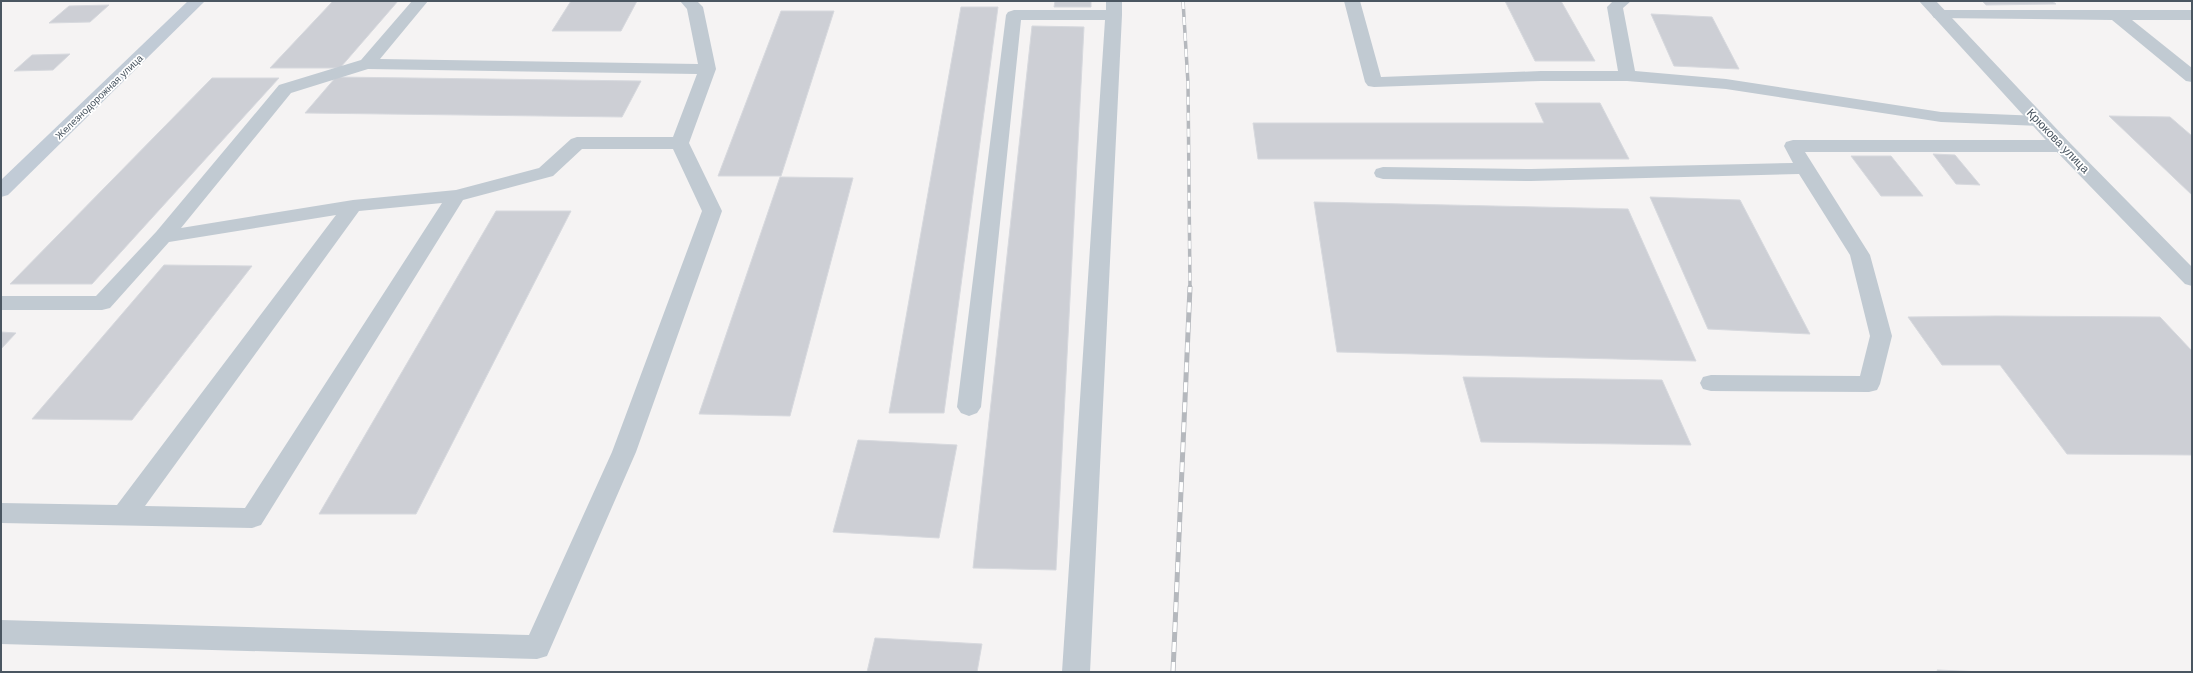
<svg xmlns="http://www.w3.org/2000/svg" width="2193" height="673" font-family="Arial,sans-serif">
<rect width="100%" height="100%" fill="#f5f3f3"/>
<g fill="#cdcfd5" stroke="#d7d9de">
<path d="M 333,1 L 398,1 L 340,68 L 270,68 Z"/>
<path d="M 571,1 L 637,1 L 621,31 L 552,31 Z"/>
<path d="M 1055,1 L 1091,1 L 1091,7 L 1054,7 Z"/>
<path d="M 1505,1 L 1561,1 L 1595,61 L 1535,61 Z"/>
<path d="M 1982,1 L 2052,1 L 2056,4 L 1986,5 Z"/>
<path d="M 109,5 L 90,22 L 49,23 L 69,6 Z"/>
<path d="M 961,7 L 998,7 L 944,413 L 889,413 Z"/>
<path d="M 781,11 L 834,11 L 781,176 L 718,176 Z"/>
<path d="M 1651,14 L 1712,17 L 1739,69 L 1674,66 Z"/>
<path d="M 1032,26 L 1084,27 L 1056,570 L 973,568 Z"/>
<path d="M 70,54 L 53,70 L 14,71 L 32,55 Z"/>
<path d="M 336,77 L 641,81 L 622,117 L 305,113 Z"/>
<path d="M 212,78 L 279,78 L 92,284 L 10,284 Z"/>
<path d="M 1535,103 L 1600,103 L 1629,159 L 1258,159 L 1253,123 L 1544,123 Z"/>
<path d="M 2109,116 L 2170,117 L 2192,136 L 2192,195 Z"/>
<path d="M 1933,154 L 1955,155 L 1980,185 L 1956,184 Z"/>
<path d="M 1851,156 L 1891,156 L 1923,196 L 1881,196 Z"/>
<path d="M 780,177 L 853,178 L 790,416 L 699,414 Z"/>
<path d="M 1650,197 L 1740,200 L 1810,334 L 1708,329 Z"/>
<path d="M 1314,202 L 1628,209 L 1696,361 L 1337,352 Z"/>
<path d="M 496,211 L 571,211 L 416,514 L 319,514 Z"/>
<path d="M 164,265 L 252,266 L 132,420 L 32,419 Z"/>
<path d="M 1997,316 L 2160,317 L 2192,351 L 2192,455 L 2067,454 L 2000,365 L 1942,365 L 1908,317 Z"/>
<path d="M 1,332 L 16,333 L 1,349 Z"/>
<path d="M 1463,377 L 1662,380 L 1691,445 L 1481,442 Z"/>
<path d="M 858,440 L 957,445 L 939,538 L 833,532 Z"/>
<path d="M 875,638 L 982,644 L 977,672 L 867,672 Z"/>
<path d="M 1937,670 L 1983,672 L 1938,672 Z"/>
</g>
<g fill="none" stroke-linecap="round" stroke-linejoin="round">
<g fill="#c1cad2" fill-rule="evenodd">
<path d="M 412,1 L 428,1 L 380,59 L 698,64 L 687,9 L 680,1 L 697,1 L 703,7 L 716,69 L 689,143 L 722,211 L 636,452 L 547,656 L 537,659 L 1,644 L 1,620 L 529,635 L 612,452 L 702,211 L 673,149 L 582,149 L 553,176 L 463,200 L 261,525 L 252,528 L 1,523 L 1,503 L 117,505 L 336,215 L 169,242 L 110,308 L 102,310 L 1,310 L 1,296 L 96,296 L 156,232 L 279,85 L 361,60 ZM 368,69 L 697,74 L 673,137 L 577,137 L 571,139 L 539,168 L 456,190 L 353,200 L 181,228 L 291,93 ZM 442,203 L 245,508 L 145,506 L 359,211 Z"/>
<path d="M 1106,1 L 1122,1 L 1122,15 L 1090,672 L 1062,672 L 1105,20 L 1021,20 L 981,407 L 977,413 L 969,416 L 961,413 L 957,407 L 1006,15 L 1008,12 L 1014,10 L 1106,10 Z"/>
<path d="M 1344,1 L 1360,1 L 1381,77 L 1541,71 L 1618,71 L 1607,7 L 1613,1 L 1631,1 L 1623,8 L 1635,71 L 1726,79 L 1941,112 L 2039,116 L 2045,117 L 2048,121 L 2045,125 L 2039,126 L 1941,122 L 1726,89 L 1627,81 L 1541,81 L 1374,87 L 1368,86 L 1365,82 Z"/>
<path d="M 1940,10 L 2192,10 L 2192,20 L 2132,20 L 2192,68 L 2192,82 L 2186,81 L 2112,20 L 1934,18 L 1932,15 L 1934,12 Z"/>
<path d="M 1793,140 L 2062,140 L 2069,142 L 2071,146 L 2069,150 L 2062,152 L 1805,152 L 1870,255 L 1892,336 L 1880,384 L 1877,390 L 1869,392 L 1711,391 L 1703,389 L 1700,383 L 1703,377 L 1711,375 L 1860,376 L 1870,336 L 1850,255 L 1799,174 L 1531,181 L 1383,179 L 1376,177 L 1374,173 L 1376,169 L 1383,167 L 1531,169 L 1793,163 L 1784,146 L 1786,142 Z"/>
</g>
<path fill="#c1cad2" fill-rule="evenodd" d="M 1919,1 L 1936,1 L 2069,142 L 2192,267 L 2192,286 L 2185,284 L 2055,150 Z"/>
<path fill="#c1cbd6" fill-rule="evenodd" d="M 188,1 L 205,1 L 8,195 L 1,197 L 1,180 Z"/>
<defs>
<path id="rail-far1" d="M 1183,1 L 1188,83 L 1190,288"/>
<path id="rail" d="M 1173,672 L 1190,287"/>
</defs>
<use href="#rail-far1" stroke="#b5b8bd" stroke-width="3.5"/>
<use href="#rail" stroke="#b5b8bd" stroke-width="5"/>
<use href="#rail-far1" stroke="#fff" stroke-width="2.5" stroke-dasharray="8" stroke-linecap="butt"/>
<use href="#rail" stroke="#fff" stroke-width="3.5" stroke-dasharray="10" stroke-linecap="butt"/>
</g>
<g text-anchor="middle" dominant-baseline="central" stroke-width="3.5" stroke-linejoin="round" paint-order="stroke">
<g font-size="10" fill="#4a5661" stroke="#fff">
<text transform="translate(99 97) rotate(-44)">Железнодорожная улица</text>
</g>
<g font-size="12" fill="#4a5661" stroke="#fff">
<text transform="translate(2058 141) rotate(46)">Крюкова улица</text>
</g>
</g>
<rect width="2193" height="673" fill="none" stroke="#4a5661" stroke-width="4"/>
</svg>
